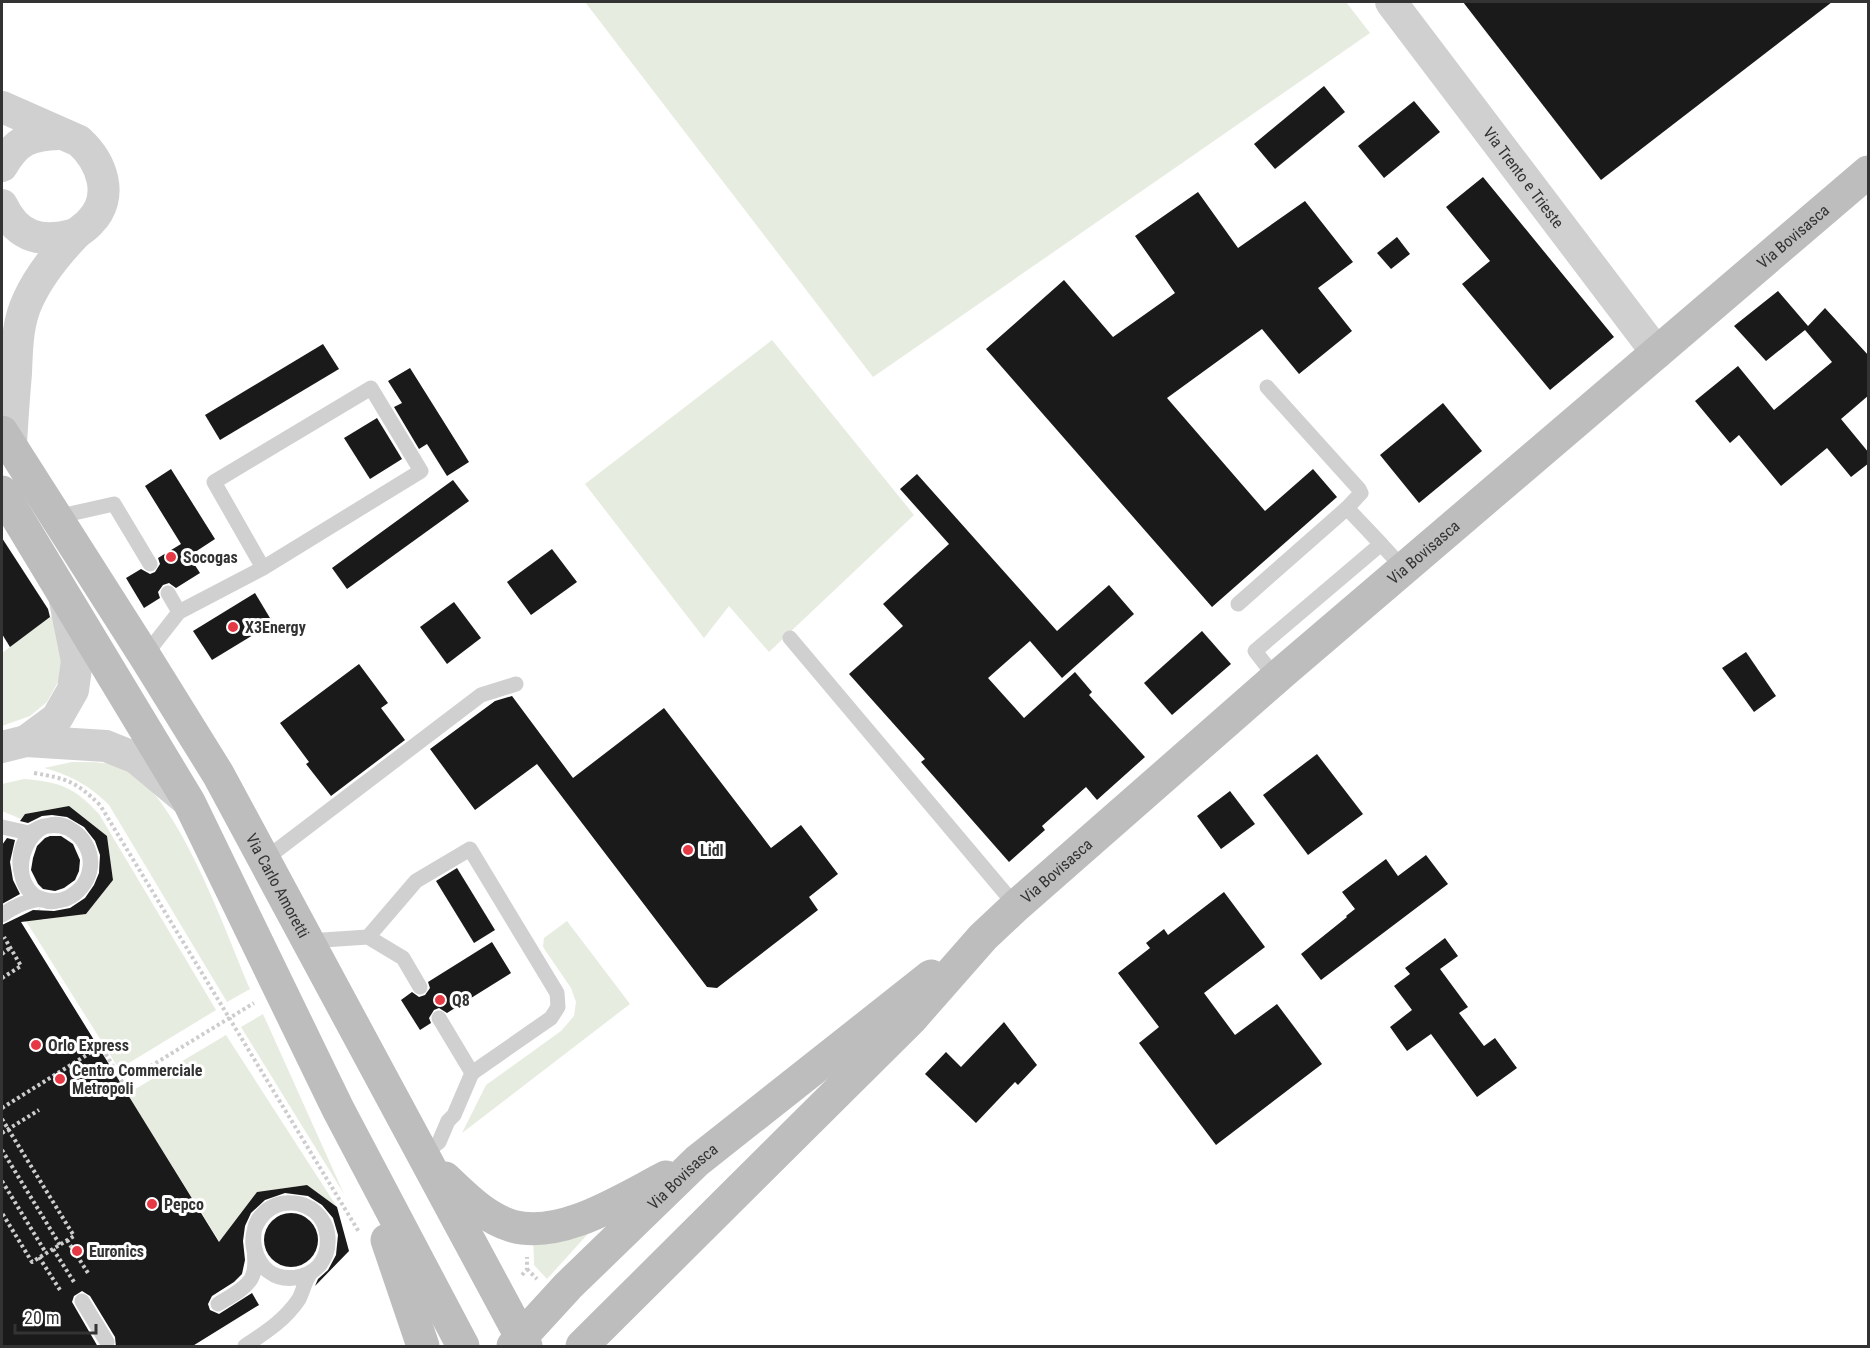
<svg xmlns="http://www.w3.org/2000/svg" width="1870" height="1348" font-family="'Roboto Condensed',sans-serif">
<rect width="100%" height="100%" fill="#fff"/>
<g fill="#e6ecdf">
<path d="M 585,2 L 1346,2 L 1370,33 L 873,377 Z"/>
<path d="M 772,340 L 914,515 L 769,652 L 729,606 L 704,638 L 585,484 Z"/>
<path d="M 53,615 L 64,656 L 58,682 L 47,702 L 30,716 L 2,726 L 2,653 Z"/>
<path d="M 72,762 C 91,762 108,761 126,770 C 178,794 227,936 250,989 L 227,1002 L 109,805 C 89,785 70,775 44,768 Z"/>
<path d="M 24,779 C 60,782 74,787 99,814 L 216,1010 L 119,1069 L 24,918 L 40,908 L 42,920 L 86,913 L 113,880 L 107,836 L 69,806 L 25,814 L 21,819 L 2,811 L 2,784 Z"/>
<path d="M 567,921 L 630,1004 L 462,1133 L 486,1085 L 561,1031 L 574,1016 L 576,1002 L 571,988 L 543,947 L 544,938 Z"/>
<path d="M 263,1014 L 344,1194 L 241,1027 Z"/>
<path d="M 226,1035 L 337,1207 L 307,1185 L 257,1192 L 221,1244 L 127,1094 Z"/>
<path d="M 595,1226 L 547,1279 L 534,1265 L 533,1233 Z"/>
</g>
<g fill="#1a1a1a">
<path d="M 1463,2 L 1832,2 L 1601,180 Z"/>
<path d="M 1324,86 L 1345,112 L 1275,169 L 1254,144 Z"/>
<path d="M 1414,101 L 1440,132 L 1384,178 L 1358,146 Z"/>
<path d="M 1483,177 L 1614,337 L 1550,390 L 1462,284 L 1490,261 L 1446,207 Z"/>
<path d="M 1198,192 L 1238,248 L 1305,201 L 1353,262 L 1318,288 L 1352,331 L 1299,374 L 1262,329 L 1167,398 L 1265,511 L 1313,469 L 1337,497 L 1212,607 L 986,349 L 1064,280 L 1113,337 L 1175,293 L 1135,236 Z"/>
<path d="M 1397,237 L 1410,254 L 1391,269 L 1377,253 Z"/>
<path d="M 1778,291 L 1808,326 L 1825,308 L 1869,356 L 1869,395 L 1841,419 L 1869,453 L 1869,463 L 1851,477 L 1827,448 L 1781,486 L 1739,435 L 1730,443 L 1695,401 L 1738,366 L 1774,410 L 1832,362 L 1805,330 L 1766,361 L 1734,326 Z"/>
<path d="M 323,344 L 339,369 L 220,440 L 205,415 Z"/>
<path d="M 410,368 L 469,462 L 447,476 L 427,444 L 419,449 L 394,407 L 402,403 L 388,381 Z"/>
<path d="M 1443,403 L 1482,451 L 1419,503 L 1380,455 Z"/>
<path d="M 377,418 L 402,459 L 370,479 L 344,438 Z"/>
<path d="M 171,469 L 215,539 L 189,556 L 200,573 L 176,588 L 169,583 L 163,585 L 158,592 L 160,598 L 144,608 L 126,578 L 141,569 L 150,574 L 155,572 L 160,564 L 158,558 L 181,544 L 145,486 Z"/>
<path d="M 917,474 L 1057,631 L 1109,585 L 1134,614 L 1062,678 L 1030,641 L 988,678 L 1024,718 L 1075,672 L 1092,692 L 1089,695 L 1145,757 L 1097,800 L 1086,787 L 1042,826 L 1045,830 L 1009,862 L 921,762 L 925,759 L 849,674 L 903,626 L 883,604 L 949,544 L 900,489 Z"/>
<path d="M 453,480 L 469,501 L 347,589 L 332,568 Z"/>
<path d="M 2,538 L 48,609 L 50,617 L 10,647 L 2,634 Z"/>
<path d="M 552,549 L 577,582 L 531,615 L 507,582 Z"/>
<path d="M 255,593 L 273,623 L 212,660 L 193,631 Z"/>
<path d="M 454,602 L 481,638 L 447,664 L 420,627 Z"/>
<path d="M 1202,631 L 1231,664 L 1172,715 L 1144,683 Z"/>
<path d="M 1746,652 L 1776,696 L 1754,712 L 1722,668 Z"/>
<path d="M 359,664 L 388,703 L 381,708 L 405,740 L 331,796 L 306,764 L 309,762 L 280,723 Z"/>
<path d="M 512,696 L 573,778 L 664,708 L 771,848 L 801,825 L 838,874 L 809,897 L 818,910 L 717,988 L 707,987 L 537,764 L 475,810 L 430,749 L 495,701 Z"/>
<path d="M 1317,754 L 1363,814 L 1308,855 L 1263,795 Z"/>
<path d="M 1230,791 L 1255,824 L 1221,849 L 1197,816 Z"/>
<path d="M 69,806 L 107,836 L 113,880 L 86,914 L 21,922 L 219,1242 L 257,1192 L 307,1185 L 337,1207 L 349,1251 L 315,1286 L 318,1279 L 328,1270 L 336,1255 L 338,1235 L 333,1218 L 322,1205 L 308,1196 L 285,1193 L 265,1200 L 251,1213 L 245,1226 L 243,1241 L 245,1260 L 242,1274 L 234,1282 L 212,1296 L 208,1304 L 210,1310 L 219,1314 L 252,1293 L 259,1305 L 191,1347 L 116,1347 L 115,1337 L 90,1296 L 82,1291 L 74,1296 L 72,1302 L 98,1347 L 2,1347 L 2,925 L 33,910 L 54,911 L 70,908 L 85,898 L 94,885 L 99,873 L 100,855 L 95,841 L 84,827 L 67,817 L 52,815 L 42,816 L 28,823 L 20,821 L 25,814 Z"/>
<path d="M 50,836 L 61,836 L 73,844 L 80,860 L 79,871 L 75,880 L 64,888 L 55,891 L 43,889 L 38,884 L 31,870 L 33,858 L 37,846 L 45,838 Z"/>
<path d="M 7,838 L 15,840 L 10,862 L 13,880 L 20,894 L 2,904 L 2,845 Z"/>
<path d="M 1426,855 L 1448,884 L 1321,980 L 1301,954 L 1347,917 L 1346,916 L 1355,909 L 1342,892 L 1386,859 L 1398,876 Z"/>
<path d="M 457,868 L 495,930 L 474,943 L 436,881 Z"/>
<path d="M 1224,892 L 1265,947 L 1204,993 L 1235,1035 L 1277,1004 L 1322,1064 L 1216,1145 L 1139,1043 L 1159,1027 L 1118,973 L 1150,948 L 1146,943 L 1164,929 L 1168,935 Z"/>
<path d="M 1445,938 L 1458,956 L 1440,969 L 1468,1007 L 1459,1013 L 1484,1046 L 1495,1038 L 1517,1068 L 1477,1097 L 1431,1034 L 1407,1051 L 1390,1027 L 1412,1010 L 1394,986 L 1410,974 L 1405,968 Z"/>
<path d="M 492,942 L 511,973 L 447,1013 L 439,1008 L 434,1010 L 429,1018 L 431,1023 L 420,1030 L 401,1000 L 412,992 L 419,997 L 425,995 L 430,988 L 428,982 Z"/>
<path d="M 1004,1022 L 1037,1065 L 1018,1085 L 1015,1082 L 976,1123 L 925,1074 L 946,1052 L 961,1067 Z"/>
<circle cx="291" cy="1240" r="27"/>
</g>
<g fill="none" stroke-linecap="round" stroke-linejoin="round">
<g stroke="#cdcdcd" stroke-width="4" stroke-dasharray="3 3" stroke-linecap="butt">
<path d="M 34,773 C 68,779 75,781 100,805 L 359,1232"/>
<path d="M 2,954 L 10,948"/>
<path d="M 2,978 L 21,966 L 4,937"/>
<path d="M 2,1108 L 101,1046 L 123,1083 L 254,1003"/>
<path d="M 2,1119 L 74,1236 L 32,1262 L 2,1213"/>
<path d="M 2,1133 L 39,1110"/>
<path d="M 2,1150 L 60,1245"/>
<path d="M 2,1181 L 46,1253"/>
<path d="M 67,1240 L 88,1273"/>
<path d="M 53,1249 L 74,1282"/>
<path d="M 39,1257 L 60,1290"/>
<path d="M 527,1269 L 537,1279"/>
<path d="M 522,1275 L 527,1269 L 527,1257"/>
</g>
<g stroke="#d0d0d0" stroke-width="15">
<path d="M 1267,387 L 1359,489 L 1361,493 L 1347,508"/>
<path d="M 56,517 L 114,504 L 150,564"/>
<path d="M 1238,604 L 1347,508 L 1381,544"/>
<path d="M 179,612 L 263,568 L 421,471 L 371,388 L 214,482 L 263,568"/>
<path d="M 790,638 L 1016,906"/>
<path d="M 146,658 L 154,644 L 179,612 L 168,593"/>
<path d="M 1276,678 L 1255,651 L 1381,544 L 1404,569"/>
<path d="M 2,827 L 29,833 C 81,803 115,872 69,897 C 21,922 0,839 44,826 C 54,824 66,826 74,832 C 85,840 92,854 90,868 C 88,881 79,894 66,899 C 56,902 45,901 35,896 C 0,872 39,793 81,838 C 88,846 91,857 90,867 C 88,886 72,901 53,901 C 47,901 41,899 35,900 C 23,902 12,908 2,915"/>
<path d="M 264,860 L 481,695 L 516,684"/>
<path d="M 368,937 L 416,881 L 470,849 L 557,993 L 558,1007 L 551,1018 L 472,1073"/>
<path d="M 308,941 L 368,937 L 403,958 L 420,987"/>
<path d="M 423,1155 L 439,1142 L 448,1121 L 454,1115 L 472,1073 L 439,1018"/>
<path d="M 82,1301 L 107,1342"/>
<path d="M 218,1304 C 229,1297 244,1290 251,1279 C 264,1256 236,1220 278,1205 C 290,1201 303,1203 313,1210 C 321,1216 327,1227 328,1237 C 332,1286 259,1293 253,1245 C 252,1235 254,1227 260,1219 C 267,1209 278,1203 291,1203 C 334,1202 341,1267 300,1277 C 250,1290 234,1210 285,1203 C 299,1202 312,1207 321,1218 C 331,1231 330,1251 320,1265 C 317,1268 313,1270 310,1274 C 305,1281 303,1291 299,1299 C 285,1320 266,1332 245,1346"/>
</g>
<g stroke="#d0d0d0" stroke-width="32">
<path id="s1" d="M 1391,2 L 1657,353"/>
<path d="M 2,107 L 79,141 C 102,162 115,197 90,222 C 85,228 78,231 73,237 C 56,255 38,278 28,300 C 17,323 17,349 16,373 C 14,397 12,421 11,446"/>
<path d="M 2,166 C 17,140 30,135 59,134"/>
<path d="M 2,205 C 17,237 41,244 75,234"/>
<path d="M 26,741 L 57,718 L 73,690 L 77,661 L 65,601"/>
<path d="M 2,747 L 26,741 L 106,746 L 136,758 L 184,798"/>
</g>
<g stroke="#bdbdbd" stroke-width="33">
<path id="s2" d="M 2,432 L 146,658 L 218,774 L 526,1346"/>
<path d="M 2,492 L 189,802 L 338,1109 L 463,1346"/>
<path d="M 445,1178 C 464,1196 485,1218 512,1226 C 561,1240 623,1199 666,1177"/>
<path d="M 387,1240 L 423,1346"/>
<path id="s3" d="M 513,1346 L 568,1286 L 697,1161 L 931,976"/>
<path id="s4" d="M 582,1346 L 911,1019 L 983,937 L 1016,906 L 1284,671 L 1868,172"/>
</g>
</g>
<g fill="#e63946" stroke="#fff" stroke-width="2">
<circle cx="171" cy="557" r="6"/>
<circle cx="233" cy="627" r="6"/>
<circle cx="688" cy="850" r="6"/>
<circle cx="440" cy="1000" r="6"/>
<circle cx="36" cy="1045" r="6"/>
<circle cx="60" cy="1079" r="6"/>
<circle cx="152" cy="1204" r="6"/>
<circle cx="77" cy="1251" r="6"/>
</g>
<g text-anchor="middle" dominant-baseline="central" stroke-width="6" stroke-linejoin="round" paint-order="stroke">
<g font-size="16" fill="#333" stroke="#fff">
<text stroke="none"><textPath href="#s1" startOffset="220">Via Trento e Trieste</textPath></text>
<text stroke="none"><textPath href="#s4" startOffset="1644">Via Bovisasca</textPath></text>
<text stroke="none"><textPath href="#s4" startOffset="1158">Via Bovisasca</textPath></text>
<text stroke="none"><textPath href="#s4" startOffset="672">Via Bovisasca</textPath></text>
<text stroke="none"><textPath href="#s2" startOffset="531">Via Carlo Amoretti</textPath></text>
<text stroke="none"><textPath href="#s3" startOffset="240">Via Bovisasca</textPath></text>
</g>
<g font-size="16" font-weight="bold" fill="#333" stroke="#fff" text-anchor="start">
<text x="183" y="557">Socogas</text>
<text x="245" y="627">X3Energy</text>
<text x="700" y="850">Lidl</text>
<text x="452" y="1000">Q8</text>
<text x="48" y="1045">Orlo Express</text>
<text x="72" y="1070">Centro Commerciale<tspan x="72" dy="18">Metropoli</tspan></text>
<text x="164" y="1204">Pepco</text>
<text x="89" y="1251">Euronics</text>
</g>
</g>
<rect width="1870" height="1348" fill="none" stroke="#333333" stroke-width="6"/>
<path d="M15 1324v9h81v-9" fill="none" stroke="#333333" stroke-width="3"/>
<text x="24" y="1324" font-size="18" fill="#333333" stroke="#ffffff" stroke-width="4.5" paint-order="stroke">20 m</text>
</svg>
